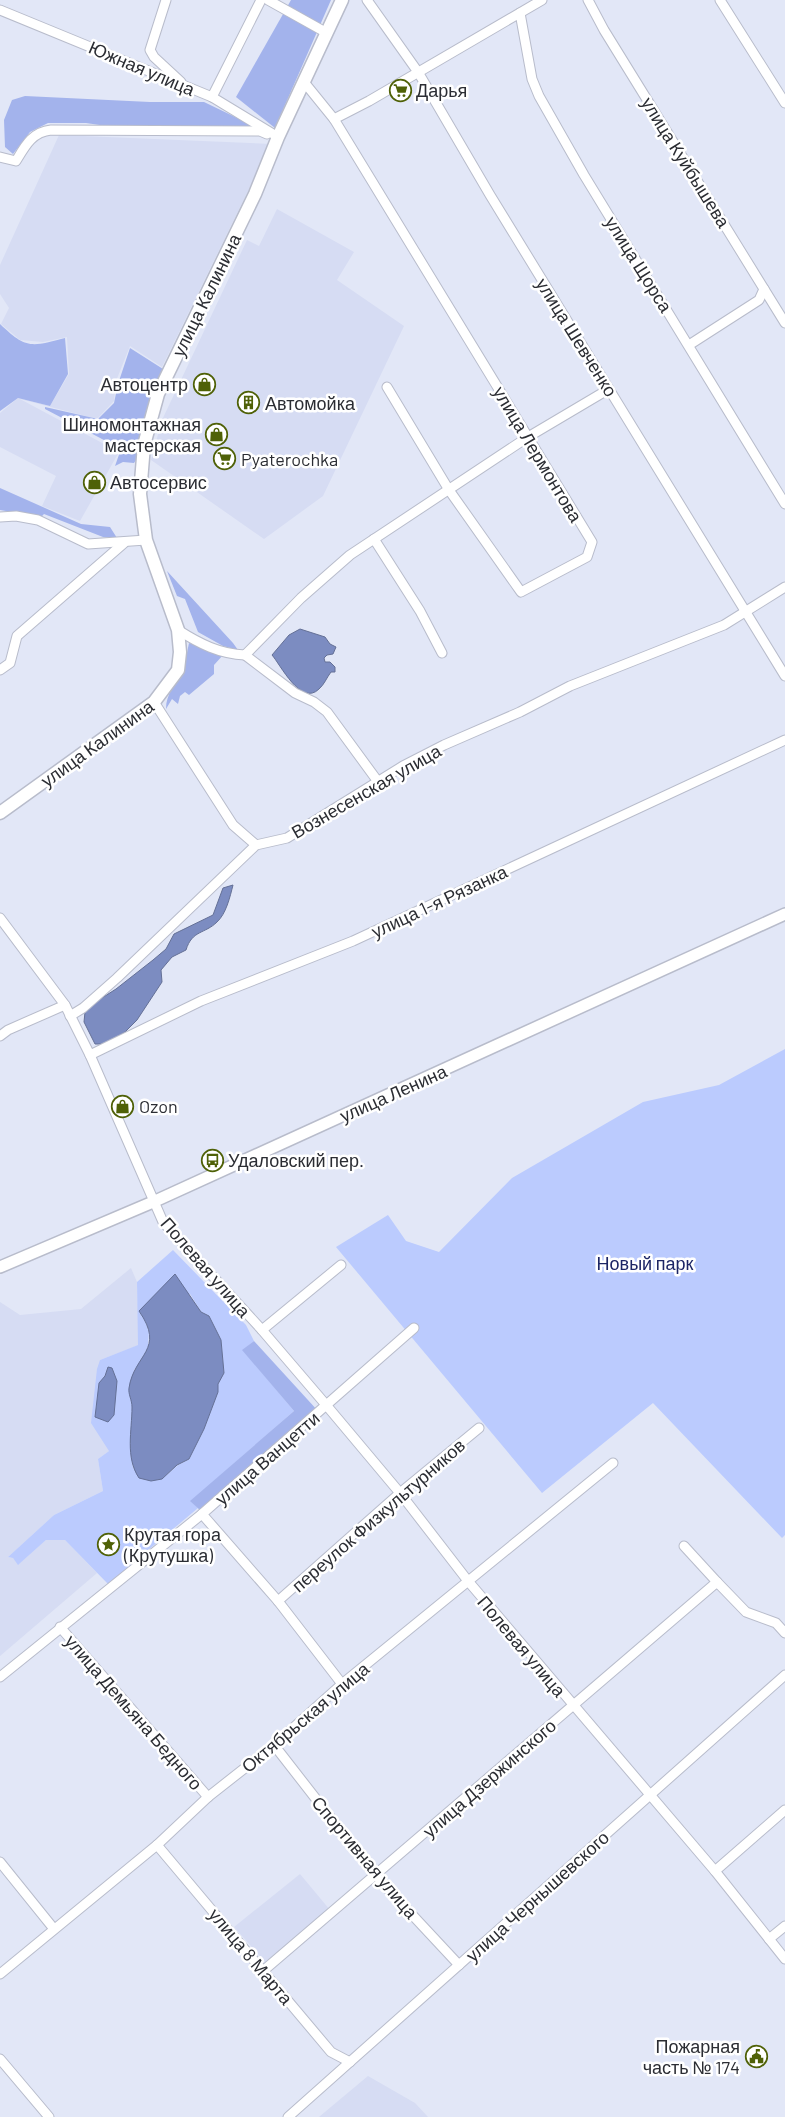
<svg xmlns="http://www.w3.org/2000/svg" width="785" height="2117" font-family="Barlow,sans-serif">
<rect width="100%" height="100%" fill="#e2e7f7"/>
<g fill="#d6dcf3">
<path d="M 59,135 L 271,144 L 162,367 L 130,346 L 116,381 L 114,401 L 97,419 L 20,399 L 119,452 L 80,521 L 42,506 L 56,476 L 0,447 L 0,413 L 18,398 L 50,406 L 69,374 L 67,337 L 43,342 L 20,340 L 1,324 L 9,308 L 0,294 L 0,265 Z"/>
<path d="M 277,209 L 354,252 L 337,280 L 404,326 L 323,496 L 264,539 L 151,460 L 162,420 L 247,240 L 259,246 Z"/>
<path d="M 131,1268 L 137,1282 L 139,1345 L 100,1360 L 109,1451 L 98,1459 L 103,1491 L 54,1515 L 8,1557 L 13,1558 L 19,1564 L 46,1540 L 65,1540 L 97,1573 L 0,1656 L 0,1302 L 20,1315 L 81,1309 Z"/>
<path d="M 300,1874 L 330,1910 L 266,1963 L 234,1927 Z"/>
<path d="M 368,2076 L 415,2103 L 428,2117 L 319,2117 Z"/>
</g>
<g fill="#bbcbfe" fill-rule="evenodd">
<path d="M 785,1049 L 785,1535 L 782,1538 L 653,1403 L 542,1493 L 336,1247 L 388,1215 L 406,1241 L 439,1252 L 512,1178 L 643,1102 L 719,1085 Z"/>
<path d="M 173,1250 L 246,1325 L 254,1341 L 243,1350 L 294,1411 L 191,1501 L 198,1508 L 108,1584 L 65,1540 L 46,1540 L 18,1565 L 13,1558 L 8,1557 L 54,1515 L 103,1491 L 98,1459 L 109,1451 L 91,1423 L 97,1369 L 100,1360 L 138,1345 L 137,1282 ZM 190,1294 L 201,1312 L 209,1316 L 221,1340 L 224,1373 L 218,1384 L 218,1392 L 204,1429 L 189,1459 L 178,1465 L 162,1479 L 133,1468 L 131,1453 L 134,1370 L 146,1355 L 148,1346 L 149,1332 L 145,1320 Z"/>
</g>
<g fill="#a3b3ec">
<path d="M 291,0 L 331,0 L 275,128 L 236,97 Z"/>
<path d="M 25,96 L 150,102 L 204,102 L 256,127 L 113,127 L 86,123 L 48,123 L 30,132 L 13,154 L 5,147 L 4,120 L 12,100 Z"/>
<path d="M 0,324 C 26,349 31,347 65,338 L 68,374 L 50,406 L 18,398 L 0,411 Z"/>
<path d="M 130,348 L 163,369 L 140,454 L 134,463 L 123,462 L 115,466 L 121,449 L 45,409 L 45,407 L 98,419 L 114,403 L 118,384 Z"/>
<path d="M 0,488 L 81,524 L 110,527 L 117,538 L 103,537 L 44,514 L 41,517 L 0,510 Z"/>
<path d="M 167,571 L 233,643 L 238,650 L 223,646 L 198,632 L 185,599 L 177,596 Z"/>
<path d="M 189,643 L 223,655 L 214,665 L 214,674 L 189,695 L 185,692 L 180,696 L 178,704 L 172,699 L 166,709 C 166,693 176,685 182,670 C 186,661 187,652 189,643 Z"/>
<path d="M 254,1341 L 318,1411 L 201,1511 L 190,1501 L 294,1411 L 242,1350 Z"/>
</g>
<g fill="#7c8cc1" stroke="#647096">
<path d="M 300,629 L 325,637 L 330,644 L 336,647 L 333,654 L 327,655 L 324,658 L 325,662 L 330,662 L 335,667 L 335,672 L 331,672 C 327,677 324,685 319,689 C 301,707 280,664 272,655 L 289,635 Z"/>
<path d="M 233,885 C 230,897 226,914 217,922 C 205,934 192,930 186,950 L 172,957 L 161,970 L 162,982 L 137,1020 L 125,1032 L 105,1044 L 95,1044 L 84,1022 L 85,1012 L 94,1003 L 116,989 L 153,960 L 166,949 L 174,934 L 213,915 L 223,888 Z"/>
<path d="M 175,1274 L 201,1312 L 209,1316 L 221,1340 L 224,1373 L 218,1384 L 218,1392 L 204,1429 L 189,1459 L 177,1465 L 162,1479 L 151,1481 L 139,1478 C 125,1457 132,1431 132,1407 C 132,1400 128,1394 129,1388 C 134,1354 166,1350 139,1311 Z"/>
<path d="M 108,1367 L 112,1368 L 117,1381 L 114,1415 L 108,1422 L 95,1417 L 99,1383 L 105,1376 Z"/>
</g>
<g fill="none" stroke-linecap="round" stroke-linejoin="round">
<defs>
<g id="minor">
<path d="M 166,0 L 150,50 L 154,57 L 181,82"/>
<path d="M 268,0 L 327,33"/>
<path d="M 367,0 L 418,72 L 490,195 L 785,676"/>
<path d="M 588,0 L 604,30 L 785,323"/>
<path d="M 720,0 L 785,103"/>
<path d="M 0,10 L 212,97 L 278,137"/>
<path d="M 520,13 L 532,79 L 539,96 L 584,175 L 785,504"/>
<path d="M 304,82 L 334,119 L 592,542 L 587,557 L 521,592 L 449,490 L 387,387"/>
<path d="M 212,97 L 261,0"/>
<path d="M 334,119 L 369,101 L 542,0"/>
<path d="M 0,157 L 16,161 C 25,146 32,132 51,130 L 260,131 L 267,134"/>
<path d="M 689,345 L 759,300 L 764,289"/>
<path d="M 0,517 L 16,516 L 38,520 L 88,544 L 146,540"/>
<path d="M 374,539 L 420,611 L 442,653"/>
<path d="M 178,630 C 200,644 220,654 245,655 L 301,598 L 350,555 L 528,437 L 609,389"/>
<path d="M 245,655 L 295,693 L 314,702 L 327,712 L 379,783"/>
<path d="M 0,670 L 10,663 L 17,636 L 124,543"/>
<path d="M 154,702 L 233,825 L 256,845"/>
<path d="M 0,918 L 65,1005 L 90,1055 L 163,1222 L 262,1330 L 327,1406 L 400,1493 L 468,1581 L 715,1871 L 785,1959"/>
<path d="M 70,1016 L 83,1008 L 117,978 L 256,845 L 287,838 L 403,766 L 444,745 L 520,712 L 570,686 L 724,625 L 785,587"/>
<path d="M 0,1036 L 8,1030 L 65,1005"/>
<path d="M 90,1055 L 201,1001 L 353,941 L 785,740"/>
<path d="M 262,1330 L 341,1265"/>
<path d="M 202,1514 L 278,1601 L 342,1684"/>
<path d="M 684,1546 L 717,1582"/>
<path d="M 278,1601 L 400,1493 L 479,1428"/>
<path d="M 60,1627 L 208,1797"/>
<path d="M 0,1677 L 202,1514 L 414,1328"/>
<path d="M 274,1745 L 376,1876 L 459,1965"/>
<path d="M 157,1845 L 331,2052 L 350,2062"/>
<path d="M 0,1862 L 54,1929"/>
<path d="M 715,1871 L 785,1810"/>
<path d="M 769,1939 L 785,1926"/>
<path d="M 263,1971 L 717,1582 L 746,1612 L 776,1623 L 785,1633"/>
<path d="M 0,1974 L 157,1845 L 208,1797 L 274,1745 L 342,1684 L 613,1463"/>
<path d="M 0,2059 L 49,2117"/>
<path d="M 288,2117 L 785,1675"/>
</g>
<path id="tertiary" d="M 0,1267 L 153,1202 L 785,914"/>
<path id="secondary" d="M 0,813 L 154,702 L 178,670 L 180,652 L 178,630 L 146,540 L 140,494 L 144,445 L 158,394 L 255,194 L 278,137 L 342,0"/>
</defs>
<use href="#minor" stroke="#b8bccb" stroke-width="11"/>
<use href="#tertiary" stroke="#b8bccb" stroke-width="14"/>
<use href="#secondary" stroke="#b8bccb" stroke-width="15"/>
<use href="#minor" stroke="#fff" stroke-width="9"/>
<use href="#tertiary" stroke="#fff" stroke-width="11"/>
<use href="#secondary" stroke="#fff" stroke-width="12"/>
</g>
<defs>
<symbol id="supermarket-ring" viewBox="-11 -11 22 22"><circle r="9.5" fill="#fff" stroke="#4f6107" stroke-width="1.5"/><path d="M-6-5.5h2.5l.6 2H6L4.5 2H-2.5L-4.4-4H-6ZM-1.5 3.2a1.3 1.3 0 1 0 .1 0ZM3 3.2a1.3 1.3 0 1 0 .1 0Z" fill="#4f6107"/></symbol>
<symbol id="shop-ring" viewBox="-11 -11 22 22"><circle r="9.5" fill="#fff" stroke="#4f6107" stroke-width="1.5"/><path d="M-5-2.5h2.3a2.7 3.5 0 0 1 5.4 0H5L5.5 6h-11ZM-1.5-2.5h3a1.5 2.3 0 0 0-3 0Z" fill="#4f6107"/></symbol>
<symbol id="building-ring" viewBox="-11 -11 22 22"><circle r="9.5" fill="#fff" stroke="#4f6107" stroke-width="1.5"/><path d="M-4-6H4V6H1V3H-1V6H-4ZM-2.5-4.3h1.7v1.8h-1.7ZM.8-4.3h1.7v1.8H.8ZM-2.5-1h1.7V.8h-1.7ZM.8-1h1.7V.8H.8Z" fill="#4f6107"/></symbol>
<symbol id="bus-ring" viewBox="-11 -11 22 22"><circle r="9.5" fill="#fff" stroke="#4f6107" stroke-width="1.5"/><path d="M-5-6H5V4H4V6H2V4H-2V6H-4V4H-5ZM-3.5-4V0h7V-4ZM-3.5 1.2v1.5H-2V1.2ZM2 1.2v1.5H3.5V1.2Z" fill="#4f6107"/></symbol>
<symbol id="sight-ring" viewBox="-11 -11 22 22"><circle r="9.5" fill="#fff" stroke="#4f6107" stroke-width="1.5"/><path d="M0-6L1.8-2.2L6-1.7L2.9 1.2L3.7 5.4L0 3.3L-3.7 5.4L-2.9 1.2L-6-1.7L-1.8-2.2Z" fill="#4f6107"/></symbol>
<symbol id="civic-ring" viewBox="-11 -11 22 22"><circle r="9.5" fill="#fff" stroke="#4f6107" stroke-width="1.5"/><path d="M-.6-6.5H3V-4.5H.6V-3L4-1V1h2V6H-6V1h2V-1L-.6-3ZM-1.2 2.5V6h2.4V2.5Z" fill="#4f6107"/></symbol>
</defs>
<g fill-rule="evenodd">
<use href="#supermarket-ring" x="388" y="78" width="25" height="25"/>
<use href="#shop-ring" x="192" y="372" width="25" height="25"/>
<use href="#building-ring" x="236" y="390" width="25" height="25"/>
<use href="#shop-ring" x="204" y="422" width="25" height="25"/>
<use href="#supermarket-ring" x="212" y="446" width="25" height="25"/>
<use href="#shop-ring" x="82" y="470" width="25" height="25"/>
<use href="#shop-ring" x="110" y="1094" width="25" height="25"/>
<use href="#bus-ring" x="200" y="1148" width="25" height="25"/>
<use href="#sight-ring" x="96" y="1532" width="25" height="25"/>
<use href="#civic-ring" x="744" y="2044" width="25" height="25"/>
</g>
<g text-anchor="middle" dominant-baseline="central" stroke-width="5" stroke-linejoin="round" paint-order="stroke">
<g font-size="18" fill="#2b2d33" stroke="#fff">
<text transform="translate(142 68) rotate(23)">Южная улица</text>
<text transform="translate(686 162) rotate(58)">улица Куйбышева</text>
<text transform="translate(639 264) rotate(58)">улица Щорса</text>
<text transform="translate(206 295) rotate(-64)">улица Калинина</text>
<text transform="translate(577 337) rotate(58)">улица Шевченко</text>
<text transform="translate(538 454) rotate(59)">улица Лермонтова</text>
<text transform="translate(97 743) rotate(-36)">улица Калинина</text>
<text transform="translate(366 791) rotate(-30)">Вознесенская улица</text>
<text transform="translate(439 901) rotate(-25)">улица 1-я Рязанка</text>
<text transform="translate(393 1093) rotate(-24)">улица Ленина</text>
<text transform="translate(206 1267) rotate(49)">Полевая улица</text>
<text transform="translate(267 1458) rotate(-41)">улица Ванцетти</text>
<text transform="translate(378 1515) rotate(-41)">переулок Физкультурников</text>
<text transform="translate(522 1646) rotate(50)">Полевая улица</text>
<text transform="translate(134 1712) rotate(49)">улица Демьяна Бедного</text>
<text transform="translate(305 1717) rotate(-40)">Октябрьская улица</text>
<text transform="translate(489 1778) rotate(-41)">улица Дзержинского</text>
<text transform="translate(365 1857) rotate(50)">Спортивная улица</text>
<text transform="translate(537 1896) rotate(-42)">улица Чернышевского</text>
<text transform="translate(251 1956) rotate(50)">улица 8 Марта</text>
</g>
<g font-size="18" fill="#2b2d33" stroke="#fff" text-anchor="start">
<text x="416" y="90">Дарья</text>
<text x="188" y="384" text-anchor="end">Автоцентр</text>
<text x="265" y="403">Автомойка</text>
<text x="201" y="424" text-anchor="end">Шиномонтажная<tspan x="201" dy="21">мастерская</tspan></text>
<text x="241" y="459">Pyaterochka</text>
<text x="110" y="482">Автосервис</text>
<text x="139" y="1106">Ozon</text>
<text x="228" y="1160">Удаловский пер.</text>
<text x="124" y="1534">Крутая гора<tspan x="124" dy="21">(Крутушка)</tspan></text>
<text x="740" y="2046" text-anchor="end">Пожарная<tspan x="740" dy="21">часть № 174</tspan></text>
</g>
<g font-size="18" fill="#1c2565" stroke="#fff">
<text x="645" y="1263">Новый парк</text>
</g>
</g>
</svg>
